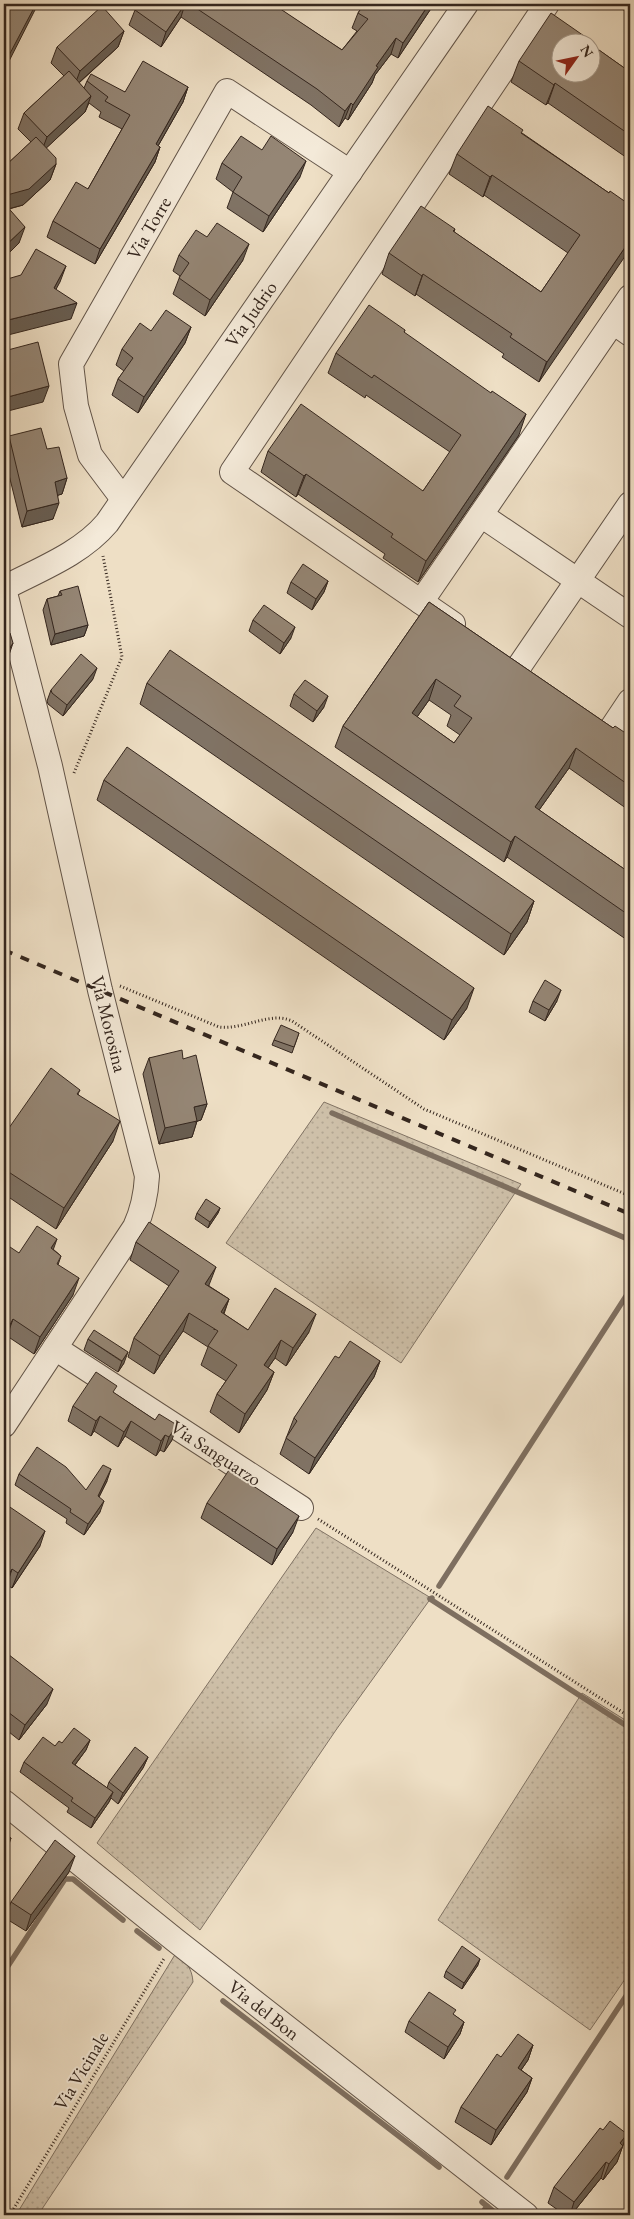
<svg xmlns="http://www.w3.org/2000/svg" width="634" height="2219" font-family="'EB Garamond',serif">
<defs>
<pattern id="grass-dots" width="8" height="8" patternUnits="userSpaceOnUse" patternTransform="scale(1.25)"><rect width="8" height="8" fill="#cec0a9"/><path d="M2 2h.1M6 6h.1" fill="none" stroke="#b2a591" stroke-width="1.8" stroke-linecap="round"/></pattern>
</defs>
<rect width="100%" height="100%" fill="#eedfc5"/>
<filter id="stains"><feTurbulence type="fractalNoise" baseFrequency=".004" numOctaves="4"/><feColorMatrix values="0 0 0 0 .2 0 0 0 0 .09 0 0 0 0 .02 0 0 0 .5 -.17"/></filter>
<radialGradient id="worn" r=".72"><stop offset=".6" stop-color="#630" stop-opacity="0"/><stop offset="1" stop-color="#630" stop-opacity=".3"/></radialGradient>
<g fill="url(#grass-dots)" stroke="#817364">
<path d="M 324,1102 L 521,1184 L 401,1363 L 226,1243 Z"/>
<path d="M 316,1528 L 431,1598 L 336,1730 L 200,1930 L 97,1843 Z"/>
<path d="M 582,1693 L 630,1723 L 630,1972 L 590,2030 L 438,1920 Z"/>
<path d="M 176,1953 C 186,1962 192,1968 193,1982 L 38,2215 L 16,2215 Z"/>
</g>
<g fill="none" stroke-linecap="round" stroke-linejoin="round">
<g stroke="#7e6f60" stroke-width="5.5">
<path d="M 332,1113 L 630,1240"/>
<path d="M 439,1586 L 630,1290"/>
<path d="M 432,1598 L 430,1599 L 630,1728"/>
<path d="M 137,1931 L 159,1948"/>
<path d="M 4,1972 L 65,1879 L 73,1879 L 123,1920"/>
<path d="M 223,2001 L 439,2167"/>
<path d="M 507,2177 L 630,1990"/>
<path d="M 482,2202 L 493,2211"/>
<path d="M 481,2215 L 487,2206"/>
</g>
<defs>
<g id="minor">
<path d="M 613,322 L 630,334"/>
<path d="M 123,499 L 90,455 L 76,406 L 71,364 L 227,91 L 350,172"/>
<path d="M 481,515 L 630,616"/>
<path d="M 4,588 C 38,570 81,554 107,523 L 466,4"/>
<path d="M 4,589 L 50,766 L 100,990 L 147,1176 C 146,1195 143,1210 135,1227 L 4,1425"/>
<path d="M 421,602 L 630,297"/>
<path d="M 453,624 L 232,472 L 547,4"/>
<path d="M 518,668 L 630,504"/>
<path d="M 610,731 L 630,701"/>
<path d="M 55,1348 L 301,1508"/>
<path d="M 4,1802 L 175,1940 L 526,2215"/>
</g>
</defs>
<use href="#minor" stroke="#625448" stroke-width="26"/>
<g stroke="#34261e" stroke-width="3" stroke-dasharray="1 2.5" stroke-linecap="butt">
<path d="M 74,773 L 122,657 L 103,556"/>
<path d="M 120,986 L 219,1027 C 245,1030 270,1011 292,1021 L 424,1109 L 630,1196"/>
<path d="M 318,1519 L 630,1717"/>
<path d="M 10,2215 L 165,1957"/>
</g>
<use href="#minor" stroke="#f4ead9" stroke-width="24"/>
<path stroke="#34261e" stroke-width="4" stroke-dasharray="9 9" stroke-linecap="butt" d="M 4,950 L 630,1214"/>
</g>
<g fill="#807365" stroke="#34261e" fill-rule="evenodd">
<path d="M 139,4 L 272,4 L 342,50 L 357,31 L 352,28 L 358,13 L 364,4 L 434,4 L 398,58 L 391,54 L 375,75 L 372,83 L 348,120 L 345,118 L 339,127 L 311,105 L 181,17 L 161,47 L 129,25 L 135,10 Z"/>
<path d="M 611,4 L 630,4 L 630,14 L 616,5 L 615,7 Z"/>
<path d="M 124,31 L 118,47 L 79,83 L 84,88 L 87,81 L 125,92 L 188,87 L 183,102 L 158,146 L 160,147 L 155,162 L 95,264 L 47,237 L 53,221 L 88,189 L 122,129 L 99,117 L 101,112 L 89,103 L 85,112 L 46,148 L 56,164 L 50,180 L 23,205 L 9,209 L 19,243 L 4,258 L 4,167 L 31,142 L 18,129 L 24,113 L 64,76 L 51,63 L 57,47 Z"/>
<path d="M 587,38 L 586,41 L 630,72 L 630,160 L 548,103 L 546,105 L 511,82 L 519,61 Z"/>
<path d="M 522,133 L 609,193 L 539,382 L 502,357 L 504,354 L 416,294 L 415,296 L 382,274 L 389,253 L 455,229 L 454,232 L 541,292 L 568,253 L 484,195 L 483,197 L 449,174 L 457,154 Z"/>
<path d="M 222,163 L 300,177 L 263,232 L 227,208 L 233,192 L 216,179 Z"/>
<path d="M 179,255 L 243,260 L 205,316 L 173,294 L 180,276 L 173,271 Z"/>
<path d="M 191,327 L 185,343 L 138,413 L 112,395 L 118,379 L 124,371 L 116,365 L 122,349 L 151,331 Z"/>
<path d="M 405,330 L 404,333 L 519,435 L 418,582 L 383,558 L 385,554 L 298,494 L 296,497 L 261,472 L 268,451 L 423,491 L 450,452 L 366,395 L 365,398 L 328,373 L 336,353 Z"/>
<path d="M 9,436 L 47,449 L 67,478 L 62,494 L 58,495 L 53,519 L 22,527 L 4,455 L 4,450 Z"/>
<path d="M 328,581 L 324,592 L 312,610 L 287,593 L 291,582 Z"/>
<path d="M 60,591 L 88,625 L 84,636 L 51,645 L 43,610 L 47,599 L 58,596 Z"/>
<path d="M 429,602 L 613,728 L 630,736 L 630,811 L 569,768 L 539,810 L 630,873 L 630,942 L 507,857 L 504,862 L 335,747 L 343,726 ZM 429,700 L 451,715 L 447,726 L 460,735 L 454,743 L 417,717 Z"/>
<path d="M 253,620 L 291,638 L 280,654 L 249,631 Z"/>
<path d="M 93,679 L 63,716 L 48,704 L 47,701 L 51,690 Z"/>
<path d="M 147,683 L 534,901 L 527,922 L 504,955 L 140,704 Z"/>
<path d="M 294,694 L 324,707 L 313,722 L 290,706 Z"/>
<path d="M 104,780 L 467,1008 L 444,1040 L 97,800 Z"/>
<path d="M 533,1001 L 557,1001 L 545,1021 L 529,1012 Z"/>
<path d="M 299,1033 L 292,1053 L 272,1045 L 274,1040 Z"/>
<path d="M 149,1058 L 183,1059 L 207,1104 L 201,1120 L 197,1121 L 192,1137 L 159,1144 L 143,1074 Z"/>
<path d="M 80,1090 L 78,1094 L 113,1141 L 56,1229 L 4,1194 L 4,1135 Z"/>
<path d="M 220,1208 L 218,1213 L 208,1228 L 195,1219 L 197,1213 Z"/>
<path d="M 136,1242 L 209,1285 L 209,1286 L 229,1299 L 224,1314 L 248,1330 L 309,1332 L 286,1366 L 275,1358 L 268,1368 L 274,1372 L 267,1390 L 239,1433 L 210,1412 L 217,1394 L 226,1381 L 201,1365 L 208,1347 L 183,1331 L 154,1374 L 128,1357 L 134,1338 L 169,1286 L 130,1260 Z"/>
<path d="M 53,1249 L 61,1256 L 58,1265 L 73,1295 L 34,1354 L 7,1336 L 19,1253 Z"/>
<path d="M 88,1339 L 124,1363 L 118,1372 L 84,1350 Z"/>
<path d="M 339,1358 L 380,1361 L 374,1377 L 309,1474 L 280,1454 L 294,1418 Z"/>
<path d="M 114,1393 L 155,1420 L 172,1440 L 164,1452 L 160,1450 L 156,1456 L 125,1436 L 118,1447 L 94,1431 L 91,1436 L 68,1421 L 73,1406 Z"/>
<path d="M 19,1474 L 86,1490 L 107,1481 L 99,1497 L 100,1512 L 84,1535 L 66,1523 L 67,1519 L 15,1485 Z"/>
<path d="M 4,1503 L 40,1546 L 12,1588 L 7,1585 Z"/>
<path d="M 207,1503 L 293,1532 L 272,1565 L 201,1518 Z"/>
<path d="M 4,1651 L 47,1704 L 19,1740 L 4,1728 Z"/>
<path d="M 90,1740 L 86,1750 L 75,1765 L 107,1788 L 109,1782 L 148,1757 L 143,1768 L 118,1804 L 111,1798 L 109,1802 L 91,1828 L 67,1812 L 69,1808 L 20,1772 L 24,1762 L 55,1746 L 62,1743 Z"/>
<path d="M 69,1872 L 26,1931 L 5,1918 L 11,1902 Z"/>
<path d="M 478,1965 L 462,1989 L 444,1977 L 446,1971 Z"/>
<path d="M 454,2015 L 464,2022 L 460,2034 L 444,2059 L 405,2032 L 409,2021 Z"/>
<path d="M 533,2045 L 528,2060 L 521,2070 L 532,2078 L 527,2092 L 491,2145 L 455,2122 L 461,2107 L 501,2057 Z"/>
<path d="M 627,2134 L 617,2162 L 603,2180 L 601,2178 L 571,2215 L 565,2215 L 548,2203 L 554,2187 Z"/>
</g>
<g fill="#685e52" stroke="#34261e">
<path d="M 36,4 L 38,4 L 4,71 L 4,61 Z"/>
<path d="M 185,4 L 181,17 L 161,47 L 166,32 Z"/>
<path d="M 429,4 L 434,4 L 398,58 L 403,43 Z"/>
<path d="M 124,31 L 118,47 L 74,87 L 80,71 Z"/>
<path d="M 396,38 L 391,54 L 375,75 L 372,83 L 348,120 L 353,105 L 376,66 Z"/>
<path d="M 555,83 L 548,103 L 546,105 L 554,85 Z"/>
<path d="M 188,87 L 183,102 L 150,160 L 156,144 Z"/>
<path d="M 91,96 L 85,112 L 41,153 L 47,137 Z"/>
<path d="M 351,103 L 345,118 L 339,127 L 345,111 Z"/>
<path d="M 160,147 L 155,162 L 95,264 L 100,249 Z"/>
<path d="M 306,161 L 300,177 L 263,232 L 269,216 Z"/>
<path d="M 56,164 L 50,180 L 23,205 L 4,210 L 4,204 L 7,195 Z"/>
<path d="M 492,175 L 484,195 L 483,197 L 490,177 Z"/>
<path d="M 25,227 L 19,243 L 4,258 L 4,247 Z"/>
<path d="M 630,240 L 630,249 L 539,382 L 547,362 Z"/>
<path d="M 249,244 L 243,260 L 205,316 L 210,300 Z"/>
<path d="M 66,266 L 60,282 L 48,304 L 54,288 Z"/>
<path d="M 423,274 L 416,294 L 415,296 L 422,276 Z"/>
<path d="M 77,303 L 71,319 L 4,336 L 4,321 Z"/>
<path d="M 191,327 L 185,343 L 138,413 L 144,397 Z"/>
<path d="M 49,386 L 43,402 L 4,412 L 4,398 Z"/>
<path d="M 526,414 L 519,435 L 418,582 L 426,561 Z"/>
<path d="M 306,474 L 298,494 L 296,497 L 304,476 Z"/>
<path d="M 67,478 L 62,494 L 49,498 L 55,482 Z"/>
<path d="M 59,503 L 53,519 L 22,527 L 27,511 Z"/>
<path d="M 328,581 L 324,592 L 312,610 L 316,599 Z"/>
<path d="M 88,625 L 84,636 L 51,645 L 55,634 Z"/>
<path d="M 295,627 L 291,638 L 280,654 L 284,643 Z"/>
<path d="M 13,643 L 8,658 L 4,664 L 4,657 Z"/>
<path d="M 97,668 L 93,679 L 63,716 L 67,705 Z"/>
<path d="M 436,679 L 429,700 L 405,734 L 412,713 Z"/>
<path d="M 328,696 L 324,707 L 313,722 L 317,711 Z"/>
<path d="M 576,748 L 569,768 L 527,827 L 535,807 Z"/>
<path d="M 515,836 L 507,857 L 504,862 L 511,842 Z"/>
<path d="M 534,901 L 527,922 L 504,955 L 511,934 Z"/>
<path d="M 474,988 L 467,1008 L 444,1040 L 452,1020 Z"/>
<path d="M 561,990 L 557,1001 L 545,1021 L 549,1010 Z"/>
<path d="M 207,1104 L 201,1120 L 195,1122 L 197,1121 L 192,1137 L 159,1144 L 165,1128 L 194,1107 Z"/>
<path d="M 120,1121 L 113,1141 L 56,1229 L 64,1208 Z"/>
<path d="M 220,1208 L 218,1213 L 208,1228 L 210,1222 Z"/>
<path d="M 57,1239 L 51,1256 L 51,1248 Z"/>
<path d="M 216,1267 L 209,1285 L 199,1302 L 205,1284 Z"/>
<path d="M 79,1278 L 73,1295 L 34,1354 L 40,1337 Z"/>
<path d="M 229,1299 L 222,1317 L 214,1330 L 221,1312 Z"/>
<path d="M 189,1313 L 183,1331 L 154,1374 L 160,1356 Z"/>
<path d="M 316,1314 L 309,1332 L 286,1366 L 293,1348 Z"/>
<path d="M 13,1319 L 7,1336 L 4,1342 L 4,1336 Z"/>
<path d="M 281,1340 L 275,1358 L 257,1383 L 264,1365 Z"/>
<path d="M 128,1352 L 124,1363 L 118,1372 L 122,1361 Z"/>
<path d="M 380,1361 L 374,1377 L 309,1474 L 315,1458 Z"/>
<path d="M 274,1372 L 267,1390 L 239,1433 L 245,1414 Z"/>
<path d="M 100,1416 L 94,1431 L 91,1436 L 96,1421 Z"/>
<path d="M 131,1421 L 125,1436 L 118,1447 L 124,1432 Z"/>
<path d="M 177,1425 L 172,1440 L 164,1452 L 169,1437 Z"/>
<path d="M 165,1435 L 160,1450 L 156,1456 L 161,1441 Z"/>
<path d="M 111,1469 L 107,1481 L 94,1507 L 98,1496 Z"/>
<path d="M 104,1501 L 100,1512 L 84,1535 L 88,1524 Z"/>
<path d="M 299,1516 L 293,1532 L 272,1565 L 277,1549 Z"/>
<path d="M 45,1531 L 40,1546 L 12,1588 L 18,1573 Z"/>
<path d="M 12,1569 L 7,1585 L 4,1589 L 4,1583 Z"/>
<path d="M 53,1689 L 47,1704 L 19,1740 L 25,1725 Z"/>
<path d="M 90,1740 L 86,1750 L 68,1774 L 72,1763 Z"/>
<path d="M 148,1757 L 143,1768 L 118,1804 L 123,1793 Z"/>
<path d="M 113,1792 L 109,1802 L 91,1828 L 95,1818 Z"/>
<path d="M 11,1838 L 6,1854 L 4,1857 L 4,1850 Z"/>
<path d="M 75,1856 L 69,1872 L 26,1931 L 31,1915 Z"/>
<path d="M 480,1959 L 478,1965 L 462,1989 L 464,1983 Z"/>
<path d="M 464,2022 L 460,2034 L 444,2059 L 448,2047 Z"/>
<path d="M 533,2045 L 528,2060 L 512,2083 L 518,2068 Z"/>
<path d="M 532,2078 L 527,2092 L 491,2145 L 496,2130 Z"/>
<path d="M 627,2134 L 617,2162 L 603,2180 L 609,2164 L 620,2143 Z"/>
<path d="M 606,2162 L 601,2178 L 571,2215 L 570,2215 L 574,2202 Z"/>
</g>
<g fill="#958675" stroke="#34261e" fill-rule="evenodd">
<path d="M 4,4 L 36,4 L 6,61 L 4,61 Z"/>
<path d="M 139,4 L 185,4 L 166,32 L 135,10 Z"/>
<path d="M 190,4 L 273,4 L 342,50 L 368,19 L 358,13 L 364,4 L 429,4 L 403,43 L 396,38 L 376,66 L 378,67 L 353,105 L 351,103 L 345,111 L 317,89 Z"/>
<path d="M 102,6 L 124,31 L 80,71 L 57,47 Z"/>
<path d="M 551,13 L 587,38 L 585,41 L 588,42 L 562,42 L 562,72 L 592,72 L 592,45 L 630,72 L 630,135 L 555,83 L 554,85 L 519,61 Z"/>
<path d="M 143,61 L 188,87 L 156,144 L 160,147 L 100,249 L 53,221 L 76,182 L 88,189 L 130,115 L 105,101 L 108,97 L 87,81 L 91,74 L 125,92 Z"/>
<path d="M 69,71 L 91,96 L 47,137 L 24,113 Z"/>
<path d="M 488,106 L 523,130 L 521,133 L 609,193 L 610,191 L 630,205 L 630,240 L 547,362 L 510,337 L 512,334 L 423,274 L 422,276 L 389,253 L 421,206 L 455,229 L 453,231 L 541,292 L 580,235 L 492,175 L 490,177 L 457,154 Z"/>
<path d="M 241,136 L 262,150 L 271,136 L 306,161 L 269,216 L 233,192 L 242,177 L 222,163 Z"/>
<path d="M 36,137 L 56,158 L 56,164 L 29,189 L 7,195 L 4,191 L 4,167 Z"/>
<path d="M 4,203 L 25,227 L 4,247 Z"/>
<path d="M 217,223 L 249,244 L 210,300 L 179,278 L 189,263 L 179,255 L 196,230 L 207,237 Z"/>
<path d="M 36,249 L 66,266 L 54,288 L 77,303 L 4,321 L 4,280 L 21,275 Z"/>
<path d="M 369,305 L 405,330 L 404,332 L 491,393 L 492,391 L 526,414 L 426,561 L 391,537 L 393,534 L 306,474 L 304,476 L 268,451 L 301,404 L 423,491 L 461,435 L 374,375 L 372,378 L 336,353 Z"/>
<path d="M 166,310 L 191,327 L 144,397 L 118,379 L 133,358 L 122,349 L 140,323 L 151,331 Z"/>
<path d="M 38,342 L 49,386 L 4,398 L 4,351 Z"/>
<path d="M 41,428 L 47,449 L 59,447 L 67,478 L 55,482 L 59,503 L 27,511 L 9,436 Z"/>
<path d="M 303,564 L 328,581 L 316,599 L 291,582 Z"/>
<path d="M 78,586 L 88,625 L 55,634 L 47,599 L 62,595 L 60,591 Z"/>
<path d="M 429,602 L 613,728 L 615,726 L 630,736 L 630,786 L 576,748 L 535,807 L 630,873 L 630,916 L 515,836 L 511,842 L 343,726 ZM 436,679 L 461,696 L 454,706 L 472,718 L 454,743 L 412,713 Z"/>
<path d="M 264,605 L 295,627 L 284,643 L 253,620 Z"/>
<path d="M 4,615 L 7,619 L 4,624 Z"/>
<path d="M 4,627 L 10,633 L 13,643 L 4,657 Z"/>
<path d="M 170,650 L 534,901 L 511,934 L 147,683 Z"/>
<path d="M 81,654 L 97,668 L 67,705 L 52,693 L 51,690 Z"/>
<path d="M 305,680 L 328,696 L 317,711 L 294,694 Z"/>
<path d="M 127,747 L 474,988 L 452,1020 L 104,780 Z"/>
<path d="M 545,980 L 561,990 L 549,1010 L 533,1001 Z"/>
<path d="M 281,1025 L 299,1033 L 294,1047 L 274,1040 Z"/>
<path d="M 182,1050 L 183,1059 L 196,1055 L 207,1104 L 194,1107 L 197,1121 L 165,1128 L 149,1058 Z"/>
<path d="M 51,1068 L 80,1090 L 77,1094 L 120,1121 L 64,1208 L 4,1169 L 4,1135 Z"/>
<path d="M 206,1199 L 220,1208 L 210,1222 L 197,1213 Z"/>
<path d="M 149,1222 L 216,1267 L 205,1284 L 229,1299 L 221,1312 L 248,1330 L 275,1288 L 316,1314 L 293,1348 L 281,1340 L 264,1365 L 274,1372 L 245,1414 L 217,1394 L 237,1365 L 208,1346 L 218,1331 L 189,1313 L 160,1356 L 134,1338 L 179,1271 L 136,1242 Z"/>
<path d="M 37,1226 L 57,1239 L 51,1248 L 61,1256 L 57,1264 L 79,1278 L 40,1337 L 13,1319 L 4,1336 L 4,1243 L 19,1253 Z"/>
<path d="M 94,1330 L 128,1352 L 122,1361 L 88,1339 Z"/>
<path d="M 350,1341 L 380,1361 L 315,1458 L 286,1438 L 297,1421 L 294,1418 L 335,1356 L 339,1358 Z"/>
<path d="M 96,1372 L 117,1386 L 113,1392 L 155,1420 L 159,1414 L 177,1425 L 169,1437 L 165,1435 L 161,1441 L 131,1421 L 124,1432 L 100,1416 L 96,1421 L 73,1406 Z"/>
<path d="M 37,1447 L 66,1467 L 86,1490 L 103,1465 L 111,1469 L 98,1496 L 104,1501 L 88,1524 L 70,1512 L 71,1509 L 19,1474 Z"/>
<path d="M 229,1470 L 299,1516 L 277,1549 L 207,1503 Z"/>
<path d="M 4,1503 L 45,1531 L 18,1573 L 12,1569 L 4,1583 Z"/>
<path d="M 4,1651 L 53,1689 L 25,1725 L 4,1709 Z"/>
<path d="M 74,1728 L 90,1740 L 72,1763 L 113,1792 L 95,1818 L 71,1801 L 73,1798 L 24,1762 L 43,1737 L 55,1746 L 59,1741 L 62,1743 Z"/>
<path d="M 135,1747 L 148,1757 L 123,1793 L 109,1782 Z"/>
<path d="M 4,1833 L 11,1838 L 4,1850 Z"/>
<path d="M 55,1840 L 75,1856 L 31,1915 L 11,1902 Z"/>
<path d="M 462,1946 L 480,1959 L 464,1983 L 446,1971 Z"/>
<path d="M 429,1992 L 456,2010 L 453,2014 L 464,2022 L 448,2047 L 409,2021 Z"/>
<path d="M 518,2034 L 533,2045 L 518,2068 L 532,2078 L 496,2130 L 461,2107 L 497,2054 L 501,2057 Z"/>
<path d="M 610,2121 L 627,2134 L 620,2143 L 623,2146 L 609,2164 L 606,2162 L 574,2202 L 554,2187 L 600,2128 L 603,2130 Z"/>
</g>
<g text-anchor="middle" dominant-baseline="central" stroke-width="4" stroke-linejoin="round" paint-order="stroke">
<g font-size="19" fill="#34261e" stroke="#f4ead9">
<text transform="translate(149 228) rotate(-60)">Via Torre</text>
<text transform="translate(251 314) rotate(-55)">Via Judrio</text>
<text transform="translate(109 1024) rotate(76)">Via Morosina</text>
<text transform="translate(216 1453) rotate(33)">Via Sanguarzo</text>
<text transform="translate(264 2010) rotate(38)">Via del Bon</text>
<text transform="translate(81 2071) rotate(-59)">Via Vicinale</text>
</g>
</g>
<rect width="634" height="2219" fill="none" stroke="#eedfc5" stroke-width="20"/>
<rect x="5" y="5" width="624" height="2209" fill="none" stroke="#34261e" stroke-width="2.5"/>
<rect x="10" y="10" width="614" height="2199" fill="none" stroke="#34261e"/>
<g transform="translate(576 58) rotate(57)"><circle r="24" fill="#f4ead9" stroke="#a79c8e"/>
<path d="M0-4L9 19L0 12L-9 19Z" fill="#8f2418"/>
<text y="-8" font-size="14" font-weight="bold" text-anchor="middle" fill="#34261e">N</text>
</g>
<rect width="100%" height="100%" filter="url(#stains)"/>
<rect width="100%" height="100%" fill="url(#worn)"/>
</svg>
